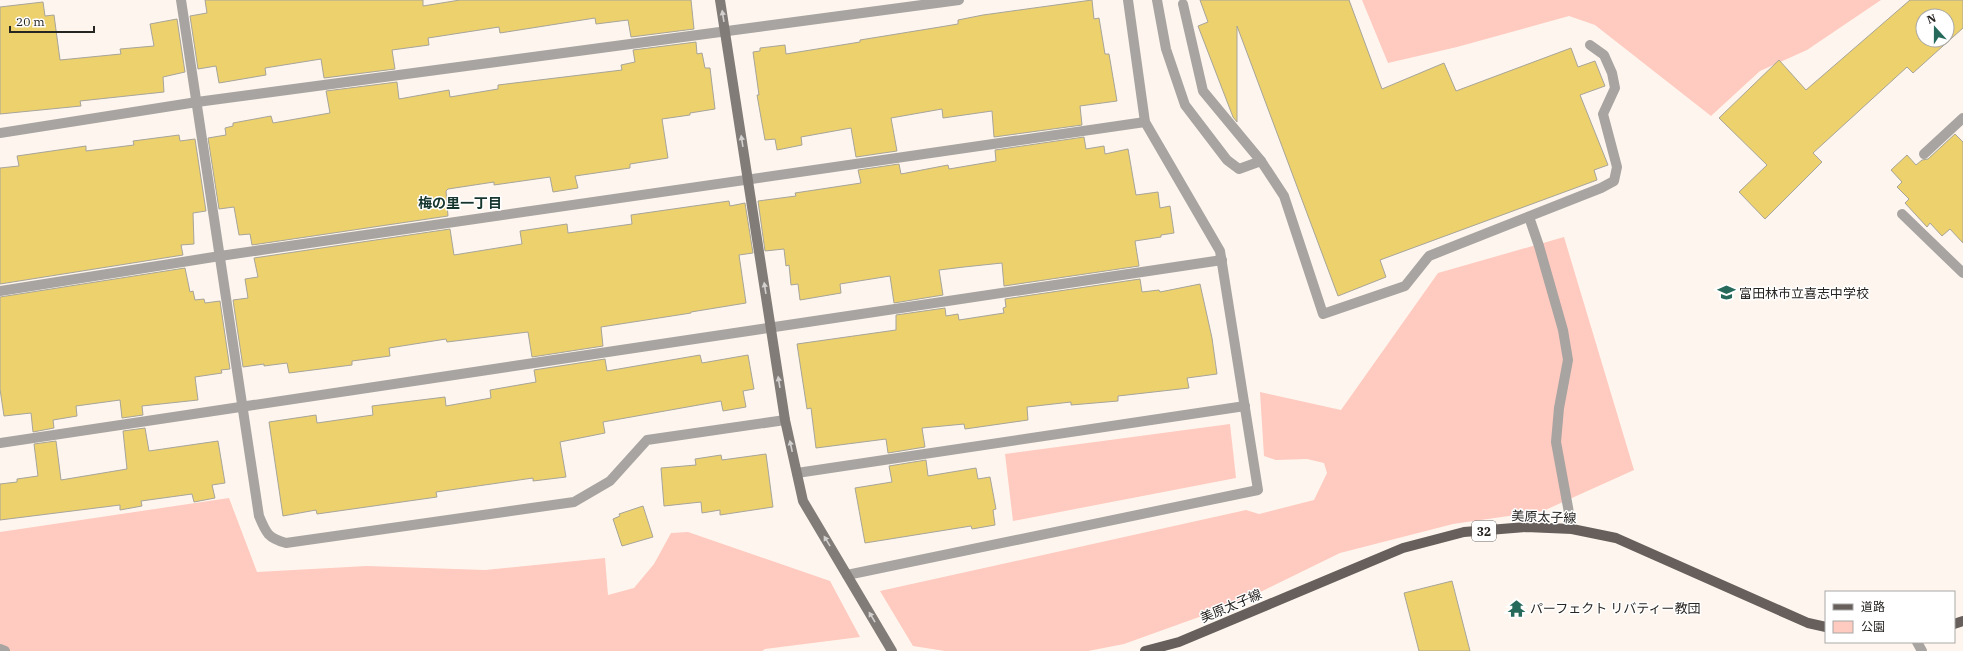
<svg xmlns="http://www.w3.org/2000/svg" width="1963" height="651" font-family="'IBM Plex Serif','Noto Sans JP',serif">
<rect width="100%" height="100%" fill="#fef6ee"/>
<g fill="#ffcabf">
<path d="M 1362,0 L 1881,0 L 1807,50 L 1760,71 L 1711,116 L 1595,25 L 1569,16 L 1457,47 L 1388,63 Z"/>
<path d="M 1564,237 L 1634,470 L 1543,511 L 1453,524 L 1340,553 L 1238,603 L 1124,644 L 1088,651 L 945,651 L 913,646 L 880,591 L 1246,510 L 1259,514 L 1314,500 L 1327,473 L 1324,463 L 1307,459 L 1276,460 L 1264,456 L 1260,392 L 1341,410 L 1438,273 Z"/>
<path d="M 1230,424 L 1236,478 L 1013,521 L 1005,454 Z"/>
<path d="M 229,498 L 257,572 L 367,566 L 485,570 L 605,558 L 608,595 L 634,588 L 654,564 L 671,533 L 688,532 L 830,581 L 860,637 L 765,649 L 762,651 L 0,651 L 0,532 Z"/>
</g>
<g fill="#edd16c" stroke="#a7a49a" fill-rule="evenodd">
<path d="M 205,0 L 423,0 L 423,6 L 460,0 L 691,0 L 694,29 L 631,37 L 628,20 L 596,24 L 595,18 L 500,33 L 499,27 L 428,38 L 429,45 L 392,50 L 395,69 L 324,78 L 321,59 L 265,68 L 266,75 L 219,83 L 216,66 L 198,69 L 190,16 L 207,13 Z"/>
<path d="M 1092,0 L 1094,19 L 1099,18 L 1105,54 L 1109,54 L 1117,101 L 1080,106 L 1082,125 L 994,137 L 992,111 L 943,118 L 942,109 L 891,118 L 897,151 L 856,157 L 851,128 L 801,137 L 802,145 L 777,150 L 775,139 L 765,140 L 757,95 L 759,95 L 753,52 L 760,51 L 760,48 L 785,45 L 786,54 L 860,42 L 860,40 L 940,27 L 958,24 L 958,20 L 983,15 Z"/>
<path d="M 1200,0 L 1349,0 L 1382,89 L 1444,63 L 1456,91 L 1571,48 L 1578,67 L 1595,61 L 1605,86 L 1580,95 L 1608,165 L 1594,170 L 1597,180 L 1380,260 L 1386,277 L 1338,296 L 1237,26 L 1237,122 L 1233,117 L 1198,26 L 1208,22 Z"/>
<path d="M 1910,0 L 1963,0 L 1963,28 L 1913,73 L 1907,67 L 1813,153 L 1822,162 L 1765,219 L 1739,192 L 1767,165 L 1719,118 L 1779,60 L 1806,90 ZM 1923,16 L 1947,16 L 1947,40 L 1923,40 Z"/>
<path d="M 43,2 L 45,16 L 54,15 L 60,60 L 121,54 L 120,49 L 154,46 L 150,24 L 177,19 L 185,72 L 163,77 L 164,92 L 80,101 L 81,106 L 0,114 L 0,7 Z"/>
<path d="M 696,42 L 697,54 L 702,53 L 705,68 L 710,68 L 715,109 L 690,113 L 690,115 L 662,119 L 668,158 L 630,164 L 630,168 L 575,176 L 578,188 L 553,192 L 550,177 L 494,185 L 494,182 L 448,189 L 446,191 L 448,216 L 252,245 L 250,234 L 239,235 L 234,207 L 219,209 L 208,138 L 226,135 L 225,128 L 233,126 L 233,123 L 271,116 L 273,123 L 330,113 L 326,91 L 397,82 L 399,99 L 449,90 L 450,97 L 498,89 L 498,85 L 622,70 L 621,65 L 635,62 L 633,50 Z"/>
<path d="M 1955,134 L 1963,142 L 1963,243 L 1950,229 L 1942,236 L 1930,223 L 1927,227 L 1905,203 L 1909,199 L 1897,187 L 1902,182 L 1891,170 L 1907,155 L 1916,165 L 1922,160 L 1928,159 Z"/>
<path d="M 179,135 L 180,141 L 195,139 L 206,211 L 193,213 L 194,244 L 181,245 L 183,255 L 0,284 L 0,168 L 19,166 L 17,156 L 86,146 L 86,151 L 134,145 L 133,141 Z"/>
<path d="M 1084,137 L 1086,149 L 1104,146 L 1105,154 L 1128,149 L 1136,195 L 1158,192 L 1160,208 L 1170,206 L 1174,233 L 1161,235 L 1161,237 L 1135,241 L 1139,266 L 1004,286 L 1002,263 L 964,267 L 939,270 L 943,295 L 894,303 L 890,276 L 840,284 L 841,293 L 800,300 L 798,284 L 791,285 L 789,265 L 786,266 L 784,249 L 765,251 L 758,201 L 796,196 L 795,193 L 861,183 L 858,170 L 899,164 L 901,174 L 948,165 L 949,169 L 996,161 L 995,150 Z"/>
<path d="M 729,201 L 730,206 L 745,203 L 753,253 L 739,255 L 746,303 L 691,312 L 691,313 L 601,327 L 603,346 L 532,357 L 528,332 L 447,342 L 446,339 L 389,348 L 390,356 L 352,361 L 352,365 L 289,373 L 287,363 L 264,366 L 264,364 L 243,367 L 233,300 L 248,298 L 245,279 L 258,277 L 254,258 L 450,229 L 454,255 L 522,244 L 520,231 L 567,224 L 568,233 L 632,224 L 631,215 Z"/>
<path d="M 185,268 L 190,292 L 193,291 L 195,300 L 204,299 L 205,303 L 220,301 L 230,369 L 221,370 L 222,373 L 195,377 L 198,400 L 142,406 L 143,415 L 122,418 L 120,400 L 76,406 L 77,416 L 53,420 L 54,428 L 33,432 L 31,413 L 4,416 L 0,389 L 0,297 Z"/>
<path d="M 1140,279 L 1142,292 L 1159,290 L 1160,292 L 1200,284 L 1212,338 L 1217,374 L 1187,378 L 1189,388 L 1118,396 L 1118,401 L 1071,405 L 1071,402 L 1027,407 L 1028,420 L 965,429 L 964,424 L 922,428 L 925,447 L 888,453 L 886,439 L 816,448 L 811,408 L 807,409 L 797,344 L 896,330 L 896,315 L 945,308 L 946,316 L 958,314 L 959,320 L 1004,313 L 1003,308 L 1006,307 L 1005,299 Z"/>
<path d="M 700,355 L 702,363 L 748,355 L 754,389 L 743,391 L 746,407 L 723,411 L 721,401 L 603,422 L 605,433 L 560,442 L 566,477 L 533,481 L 533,478 L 436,492 L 437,497 L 317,514 L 316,510 L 283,516 L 269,422 L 316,415 L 317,423 L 373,415 L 372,406 L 445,397 L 446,406 L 491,398 L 490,390 L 536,382 L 534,370 L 605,359 L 607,371 Z"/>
<path d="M 145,428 L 149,451 L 218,441 L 225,483 L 212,485 L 215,498 L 194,502 L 192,494 L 141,501 L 142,506 L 120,510 L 120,505 L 0,520 L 0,484 L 17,482 L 17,479 L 38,476 L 34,444 L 56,441 L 61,480 L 127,469 L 123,431 Z"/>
<path d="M 766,454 L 773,507 L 720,515 L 720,510 L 702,513 L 701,502 L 664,506 L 661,468 L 696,465 L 695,459 L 721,455 L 722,460 Z"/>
<path d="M 926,460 L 928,476 L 976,468 L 978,479 L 990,477 L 996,509 L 993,510 L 995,525 L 972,529 L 971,526 L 865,543 L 855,488 L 892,482 L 889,466 Z"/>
<path d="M 643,506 L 653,537 L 622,546 L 613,519 L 620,516 L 619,514 Z"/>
<path d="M 1452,581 L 1470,651 L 1419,651 L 1404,593 Z"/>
</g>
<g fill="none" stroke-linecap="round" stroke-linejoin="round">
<g stroke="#a8a4a1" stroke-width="10">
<path d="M 1157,0 L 1166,49 L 1185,105 L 1227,160 L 1239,169 L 1261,161 L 1284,196 L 1323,314 L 1405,286 L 1429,256 L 1601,188 L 1614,181 L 1617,167 L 1603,114 L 1615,88 L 1612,73 L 1604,55 L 1590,45"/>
<path d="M 1183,4 L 1203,91 L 1261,161"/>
<path d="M 1924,154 L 1963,118"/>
<path d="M 1902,214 L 1963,273"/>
<path d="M 1529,217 L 1539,246 L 1563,330 L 1568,360 L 1559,408 L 1556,442 L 1572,529"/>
<path d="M 1917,642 L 1922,651"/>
<path d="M 0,649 L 5,651"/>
</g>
<g stroke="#a8a4a1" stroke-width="10">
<path d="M 181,0 L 259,516 C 266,533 268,538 286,543 L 574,502 L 610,481 L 647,440 L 785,420"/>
<path d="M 0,133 L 197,102 L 959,0"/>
<path d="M 0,291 L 220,256 L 1145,122"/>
<path d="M 0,443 L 1222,260"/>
<path d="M 797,473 L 1245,406"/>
<path d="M 847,575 L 1258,490 L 1220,251 L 1145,122 L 1128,0"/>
</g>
<path stroke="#827c78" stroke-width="10" d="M 720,0 L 785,420 L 803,501 L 892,651"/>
<g stroke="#675f5b" stroke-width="10">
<path d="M 1954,624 L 1963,621"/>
<path d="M 1145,651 L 1179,642 L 1403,548 L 1464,532 L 1526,527 L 1572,529 L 1616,538 L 1808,623 L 1826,627"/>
</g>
</g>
<defs><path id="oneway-solid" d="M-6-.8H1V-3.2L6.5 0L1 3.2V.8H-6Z"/></defs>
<g fill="#d3d1d0">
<use href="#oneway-solid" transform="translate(723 16) rotate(-99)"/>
<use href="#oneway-solid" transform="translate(742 141) rotate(-99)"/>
<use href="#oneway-solid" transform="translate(765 288) rotate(-99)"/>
<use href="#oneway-solid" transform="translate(779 382) rotate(-99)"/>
<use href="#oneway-solid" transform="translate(791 446) rotate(-102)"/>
<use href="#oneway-solid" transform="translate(827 541) rotate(-121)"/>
<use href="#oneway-solid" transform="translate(872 617) rotate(-121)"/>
</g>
<defs>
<symbol id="school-bare" viewBox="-9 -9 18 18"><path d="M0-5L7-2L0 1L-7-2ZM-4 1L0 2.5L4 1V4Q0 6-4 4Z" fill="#266a5b" stroke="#fff" stroke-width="2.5" paint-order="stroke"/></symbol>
<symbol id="temple-bare" viewBox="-9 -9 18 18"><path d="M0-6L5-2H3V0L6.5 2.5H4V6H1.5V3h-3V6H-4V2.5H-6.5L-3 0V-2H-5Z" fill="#266a5b" stroke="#fff" stroke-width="2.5" paint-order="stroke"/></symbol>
</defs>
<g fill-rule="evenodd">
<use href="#school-bare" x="1714" y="280" width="25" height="25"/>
<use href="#temple-bare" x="1504" y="596" width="25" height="25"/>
</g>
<g text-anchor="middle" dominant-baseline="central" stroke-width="3" stroke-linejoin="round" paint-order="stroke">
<rect fill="#fff" stroke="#686664" stroke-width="1" x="1472" y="521" width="24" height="20" rx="3"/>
<g font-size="12" font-weight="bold" fill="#272522">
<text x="1484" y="531">32</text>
</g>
<g font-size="13" fill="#272522" stroke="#fff" text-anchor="start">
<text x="1739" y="293">富田林市立喜志中学校</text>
<text x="1530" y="608">パーフェクト リバティー教団</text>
</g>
<g font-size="13" fill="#272522" stroke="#fff">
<text transform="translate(1544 517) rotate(2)">美原太子線</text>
<text transform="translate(1231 606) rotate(-23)">美原太子線</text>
</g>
<g font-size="14" font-weight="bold" fill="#16362e" stroke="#fff">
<text x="460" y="203">梅の里一丁目</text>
</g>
</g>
<rect x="1825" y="591" width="130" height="52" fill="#ffffff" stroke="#a9a8a7"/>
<rect x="1833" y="604" width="20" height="6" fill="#675f5b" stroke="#a9a8a7"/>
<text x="1861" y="611" font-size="12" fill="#272522">道路</text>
<rect x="1833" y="621" width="20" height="12" fill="#ffcabf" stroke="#a9a8a7"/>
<text x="1861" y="631" font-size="12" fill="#272522">公園</text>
<g transform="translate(1935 28) rotate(339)"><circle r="19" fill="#ffffff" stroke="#a9a8a7"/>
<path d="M0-3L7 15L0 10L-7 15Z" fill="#266a5b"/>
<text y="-6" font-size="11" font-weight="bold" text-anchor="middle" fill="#272522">N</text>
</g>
<path d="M10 26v6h84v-6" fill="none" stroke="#272522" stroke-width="2"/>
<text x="16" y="26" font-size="12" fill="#272522" stroke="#ffffff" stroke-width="3" paint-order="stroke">20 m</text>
</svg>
